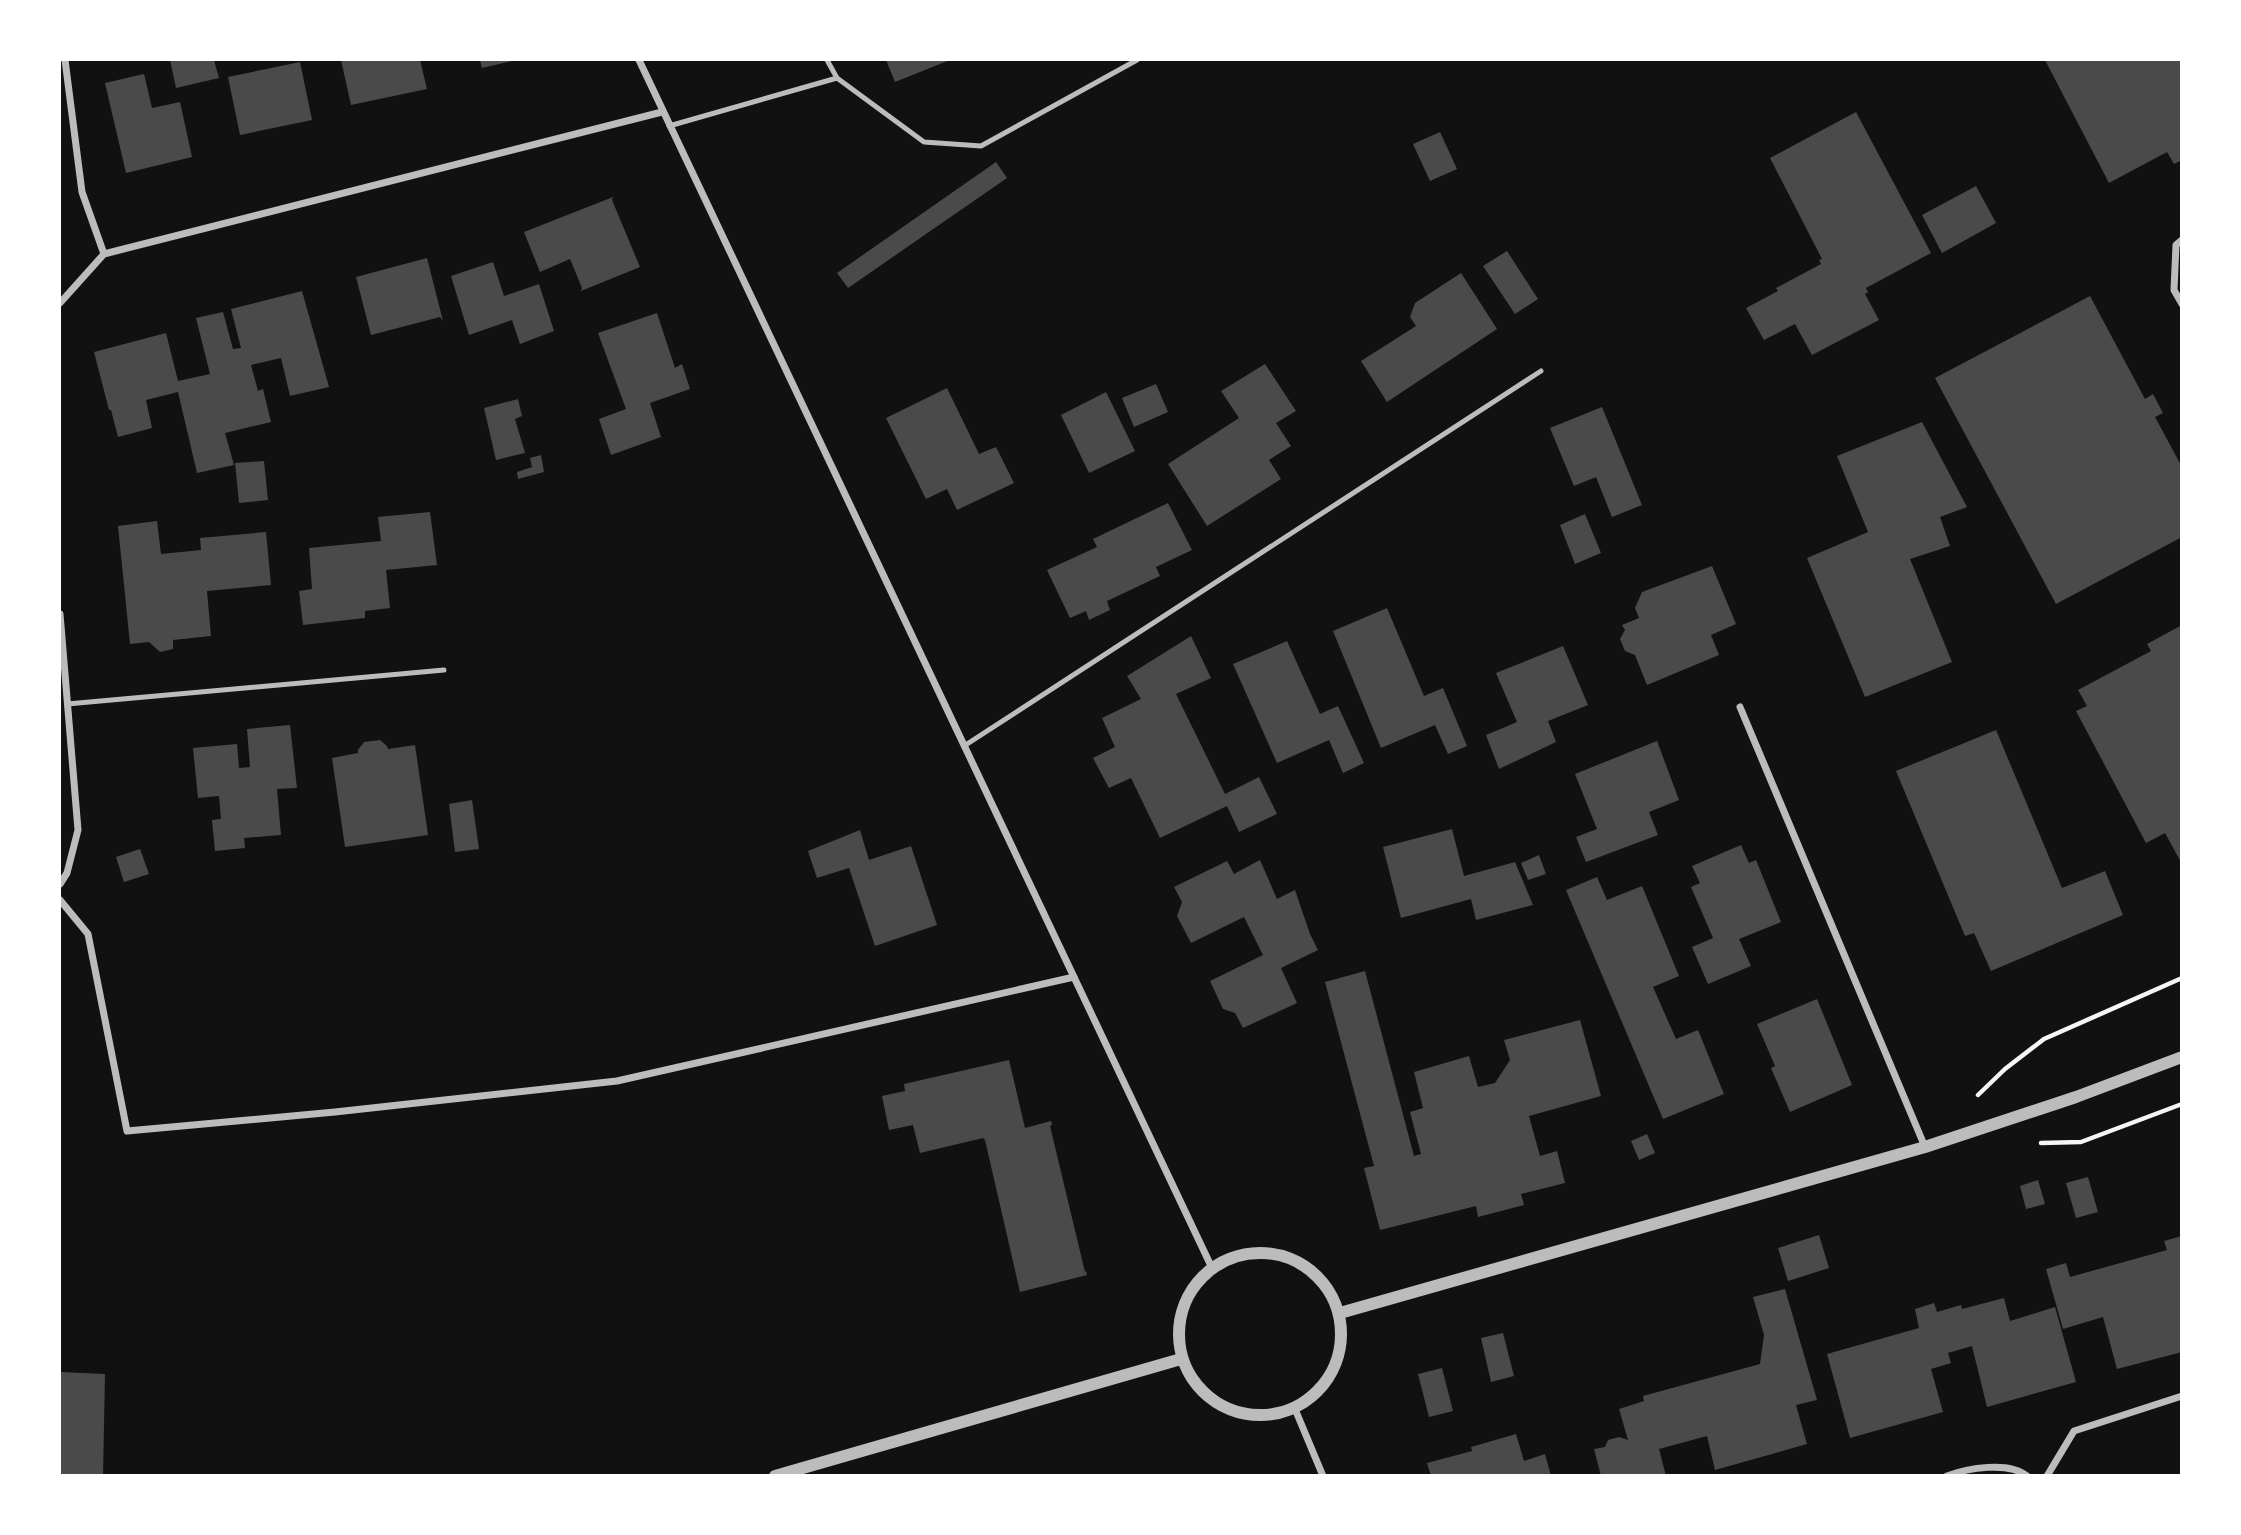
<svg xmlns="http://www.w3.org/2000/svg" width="2241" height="1535" font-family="'Open Sans',sans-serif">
<rect width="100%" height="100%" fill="#111"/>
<g fill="#4a4a4a">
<path d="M 170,60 L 214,60 L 219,78 L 176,88 Z"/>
<path d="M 341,60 L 420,60 L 427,89 L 351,105 Z"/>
<path d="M 480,60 L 512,60 L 512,61 L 482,68 Z"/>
<path d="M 886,60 L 950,60 L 895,82 Z"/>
<path d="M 2045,60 L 2182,60 L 2182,160 L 2174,164 L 2167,152 L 2109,183 Z"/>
<path d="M 300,62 L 312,120 L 240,135 L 228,77 Z"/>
<path d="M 144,74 L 152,108 L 180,102 L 192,157 L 126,173 L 105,83 Z"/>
<path d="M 1856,112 L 1931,253 L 1866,288 L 1868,292 L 1865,294 L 1879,320 L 1812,355 L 1795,324 L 1764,340 L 1746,308 L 1778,291 L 1776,288 L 1821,264 L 1819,260 L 1822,259 L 1770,158 Z"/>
<path d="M 1440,132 L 1457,169 L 1430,181 L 1413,144 Z"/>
<path d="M 996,162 L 1007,178 L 848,288 L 837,273 Z"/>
<path d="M 1976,186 L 1996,223 L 1942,253 L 1922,215 Z"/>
<path d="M 613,197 L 612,200 L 640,267 L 581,291 L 582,288 L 570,259 L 540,272 L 524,232 Z"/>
<path d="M 1507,251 L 1538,299 L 1515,314 L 1483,266 Z"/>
<path d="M 427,258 L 443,321 L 440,317 L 371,335 L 356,277 Z"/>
<path d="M 493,262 L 504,296 L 539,284 L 554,331 L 520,344 L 512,320 L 469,335 L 451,276 Z"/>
<path d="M 1461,273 L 1497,329 L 1387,402 L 1361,361 L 1416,326 L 1410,317 L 1415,303 Z"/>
<path d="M 302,291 L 329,387 L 290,396 L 281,358 L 251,365 L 258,391 L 263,389 L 271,422 L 225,433 L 234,465 L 197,473 L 178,392 L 146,400 L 152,428 L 118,437 L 111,410 L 109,410 L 94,352 L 166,333 L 178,381 L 210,374 L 196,318 L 223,312 L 233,349 L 241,348 L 231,309 Z"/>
<path d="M 2090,296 L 2145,399 L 2153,394 L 2163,413 L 2155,417 L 2182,467 L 2182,537 L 2056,604 L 1935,378 Z"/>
<path d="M 657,313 L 675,368 L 682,364 L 690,389 L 650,403 L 661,437 L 611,455 L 599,419 L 626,409 L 598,333 Z"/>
<path d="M 1265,364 L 1296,411 L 1276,423 L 1291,446 L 1269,460 L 1281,479 L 1207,526 L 1168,464 L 1239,418 L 1221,391 Z"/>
<path d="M 1156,384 L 1168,412 L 1134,427 L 1122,398 Z"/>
<path d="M 947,388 L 979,454 L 996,447 L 1014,483 L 957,510 L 947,489 L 926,499 L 886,418 Z"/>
<path d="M 1106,392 L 1135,451 L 1089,473 L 1061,415 Z"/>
<path d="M 518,399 L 522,416 L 515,419 L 525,453 L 496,460 L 484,408 Z"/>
<path d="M 1602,407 L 1642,505 L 1612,517 L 1596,477 L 1574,486 L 1550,428 Z"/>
<path d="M 1922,422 L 1967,507 L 1940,517 L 1950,546 L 1910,559 L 1952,662 L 1865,697 L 1807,558 L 1868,532 L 1837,456 Z"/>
<path d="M 541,455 L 544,472 L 518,479 L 517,472 L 532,467 L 530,458 Z"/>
<path d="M 264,461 L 268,500 L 239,503 L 235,463 Z"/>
<path d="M 1168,503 L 1192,550 L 1156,567 L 1160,576 L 1107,601 L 1110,610 L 1089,620 L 1086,611 L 1070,618 L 1047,570 L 1097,547 L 1093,539 Z"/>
<path d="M 430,512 L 437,565 L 386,570 L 390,608 L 365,611 L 365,618 L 303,625 L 299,591 L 312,589 L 309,548 L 381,541 L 378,517 Z"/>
<path d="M 1585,514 L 1601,553 L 1575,564 L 1560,525 Z"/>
<path d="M 157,521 L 161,554 L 201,550 L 200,538 L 266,532 L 271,585 L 207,591 L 211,636 L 173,640 L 173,649 L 160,652 L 149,642 L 130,644 L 118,526 Z"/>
<path d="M 1712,566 L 1736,624 L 1711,635 L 1719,655 L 1647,685 L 1635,655 L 1625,651 L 1620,639 L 1625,630 L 1622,625 L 1639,618 L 1635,608 L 1642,592 Z"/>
<path d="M 1387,608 L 1424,696 L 1443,688 L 1467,746 L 1448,754 L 1435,725 L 1381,748 L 1333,631 Z"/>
<path d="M 2182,625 L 2182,864 L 2165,833 L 2146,843 L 2076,711 L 2087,706 L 2078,690 L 2151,651 L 2147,644 Z"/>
<path d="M 1191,636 L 1211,678 L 1176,694 L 1225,794 L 1259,777 L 1277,814 L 1239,832 L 1227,806 L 1160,838 L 1131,778 L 1109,788 L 1093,758 L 1115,747 L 1102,718 L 1141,699 L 1127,676 Z"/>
<path d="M 1287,641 L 1320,714 L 1338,706 L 1364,763 L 1343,773 L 1329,740 L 1277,763 L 1233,664 Z"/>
<path d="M 1563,646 L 1588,705 L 1548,721 L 1556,742 L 1499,769 L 1486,735 L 1517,722 L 1496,673 Z"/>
<path d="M 290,725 L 297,788 L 277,789 L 281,835 L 244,838 L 245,848 L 215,851 L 212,820 L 221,819 L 219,796 L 198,798 L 193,748 L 237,744 L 239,768 L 250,767 L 247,729 Z"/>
<path d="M 1996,730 L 2062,888 L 2105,871 L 2123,915 L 1991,971 L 1974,933 L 1965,936 L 1896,771 Z"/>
<path d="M 380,740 L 387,746 L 388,749 L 415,745 L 428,835 L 345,847 L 332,758 L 358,753 L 358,750 L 364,742 Z"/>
<path d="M 1657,741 L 1679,800 L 1649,812 L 1658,835 L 1586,862 L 1576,837 L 1597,829 L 1575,774 Z"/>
<path d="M 472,800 L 479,849 L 455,852 L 449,804 Z"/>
<path d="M 1452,829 L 1464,876 L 1515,862 L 1533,905 L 1476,920 L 1471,899 L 1401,918 L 1383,847 Z"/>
<path d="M 860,830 L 869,860 L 911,846 L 937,925 L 875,946 L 849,868 L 817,878 L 808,851 Z"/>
<path d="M 1741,845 L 1749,863 L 1756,860 L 1781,922 L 1739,939 L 1751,966 L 1708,984 L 1692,947 L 1713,938 L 1691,887 L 1700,883 L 1692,866 Z"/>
<path d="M 140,849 L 149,874 L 124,882 L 116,857 Z"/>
<path d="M 1539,855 L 1546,874 L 1528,880 L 1521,863 Z"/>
<path d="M 1260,860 L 1277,899 L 1295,890 L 1310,934 L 1318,950 L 1281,968 L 1297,1003 L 1243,1028 L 1235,1013 L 1223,1009 L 1210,981 L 1263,955 L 1244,917 L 1191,943 L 1177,916 L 1182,902 L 1174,887 L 1227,861 L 1234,874 Z"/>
<path d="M 1597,877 L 1607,900 L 1642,886 L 1679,976 L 1653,987 L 1676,1039 L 1698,1030 L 1724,1094 L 1663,1119 L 1566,890 Z"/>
<path d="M 1365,971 L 1414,1156 L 1421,1154 L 1410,1112 L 1423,1108 L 1414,1072 L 1469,1056 L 1478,1087 L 1495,1083 L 1510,1060 L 1504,1040 L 1580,1020 L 1601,1096 L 1529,1116 L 1540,1156 L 1557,1151 L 1565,1183 L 1521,1194 L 1524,1205 L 1478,1217 L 1476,1206 L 1380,1230 L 1364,1168 L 1374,1166 L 1325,982 Z"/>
<path d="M 1817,999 L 1852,1085 L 1790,1112 L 1771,1068 L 1775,1066 L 1757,1024 Z"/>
<path d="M 1009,1060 L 1025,1128 L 1051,1121 L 1052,1125 L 1050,1126 L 1085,1272 L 1086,1271 L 1087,1275 L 1020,1292 L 985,1140 L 983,1138 L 920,1153 L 913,1125 L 889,1130 L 882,1096 L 905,1091 L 904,1084 Z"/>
<path d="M 1647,1134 L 1655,1153 L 1639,1160 L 1631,1141 Z"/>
<path d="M 2088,1177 L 2098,1212 L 2076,1218 L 2066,1183 Z"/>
<path d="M 2038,1180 L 2045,1204 L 2026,1209 L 2020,1186 Z"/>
<path d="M 1819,1235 L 1829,1268 L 1788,1281 L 1778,1248 Z"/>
<path d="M 2182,1236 L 2182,1352 L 2117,1369 L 2103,1317 L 2063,1329 L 2046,1269 L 2066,1263 L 2070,1277 L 2167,1250 L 2164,1241 Z"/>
<path d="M 1785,1289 L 1817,1400 L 1796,1405 L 1807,1444 L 1715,1470 L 1707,1436 L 1659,1449 L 1666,1476 L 1601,1476 L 1594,1449 L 1605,1447 L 1608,1440 L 1619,1437 L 1628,1440 L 1619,1409 L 1644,1401 L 1643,1396 L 1760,1364 L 1764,1335 L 1753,1297 Z"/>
<path d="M 2004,1298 L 2010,1321 L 2055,1307 L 2076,1382 L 1987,1407 L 1972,1346 L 1948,1353 L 1951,1363 L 1931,1369 L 1943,1412 L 1850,1438 L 1827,1354 L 1919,1328 L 1915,1309 L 1934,1303 L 1937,1312 L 1961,1305 L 1962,1309 Z"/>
<path d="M 1503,1333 L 1514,1376 L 1491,1382 L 1481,1338 Z"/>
<path d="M 1442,1368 L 1453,1411 L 1429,1417 L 1418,1374 Z"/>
<path d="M 60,1372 L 105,1374 L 103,1476 L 60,1476 Z"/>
<path d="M 1516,1434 L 1524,1461 L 1545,1454 L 1551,1476 L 1431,1476 L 1427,1463 L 1472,1451 L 1471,1447 Z"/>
</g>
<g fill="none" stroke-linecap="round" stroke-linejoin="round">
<g stroke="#f5f5f5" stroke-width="4.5">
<path d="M 1978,1095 L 2005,1069 L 2044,1039 L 2182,978"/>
<path d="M 2041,1143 L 2081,1142 L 2182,1104"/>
</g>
<g stroke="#bcbcbc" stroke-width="5">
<path d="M 827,60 L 837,78"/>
<path d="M 669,126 L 837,78 L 924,142 L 981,146 L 1137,60"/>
<path d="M 67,704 L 444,670"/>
<path d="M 964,746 L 1541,371"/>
</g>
<g stroke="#bcbcbc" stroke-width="7">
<path d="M 65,60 L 82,192 L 104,254"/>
<path d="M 639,60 L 1212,1268"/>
<path d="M 2182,240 L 2176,245 L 2174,290 L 2182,304"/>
<path d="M 60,303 L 104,254 L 662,112"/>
<path d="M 60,614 L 78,830 L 67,873 L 60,884"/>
<path d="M 1740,707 L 1925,1147"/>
<path d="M 60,900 L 88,934 L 127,1131 L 335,1112 L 617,1081 L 1074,977"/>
<path d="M 1295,1409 L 1323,1476"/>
<path d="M 1947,1476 C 1967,1468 2009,1461 2027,1476"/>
<path d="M 2047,1476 L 2074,1431 L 2182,1396"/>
</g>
<g stroke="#bcbcbc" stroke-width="12">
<circle cx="1260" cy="1334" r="81"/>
<path d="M 1340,1313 L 1925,1147 L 2076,1097 L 2182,1057"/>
<path d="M 775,1476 L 1181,1359"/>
</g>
</g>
<rect width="2241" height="1535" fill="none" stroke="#ffffff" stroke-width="122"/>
</svg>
